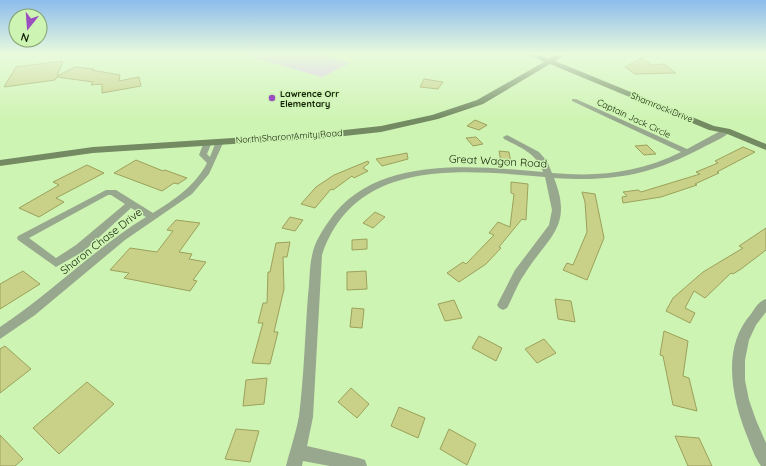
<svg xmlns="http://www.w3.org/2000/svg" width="766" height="466" font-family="Quicksand,sans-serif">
<rect width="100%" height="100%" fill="#cef4b3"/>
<path fill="#dec0f1" d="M 252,54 L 319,54 L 350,63 L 322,77 L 248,56 Z"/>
<g fill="#c9d088" stroke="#9ba15a">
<path d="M 642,58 L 651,65 L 664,64 L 676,73 L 635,74 L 625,67 Z"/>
<path d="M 63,61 L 57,76 L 75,67 L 94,69 L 92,70 L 120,75 L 119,81 L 139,77 L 141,86 L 102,93 L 102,84 L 91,85 L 93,82 L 57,77 L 55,80 L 4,87 L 16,67 Z"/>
<path d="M 424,79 L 443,82 L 438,89 L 420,87 Z"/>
<path d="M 475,120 L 487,125 L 479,130 L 467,126 Z"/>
<path d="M 476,137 L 483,144 L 473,146 L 466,138 Z"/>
<path d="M 647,145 L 656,154 L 644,155 L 635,146 Z"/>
<path d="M 743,147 L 755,152 L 717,172 L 719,173 L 695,184 L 697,185 L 661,197 L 623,203 L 622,197 L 627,196 L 623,192 L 638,190 L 641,192 L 700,174 L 696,172 L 718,163 L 715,161 Z"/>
<path d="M 499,151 L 509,152 L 511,163 L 501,162 Z"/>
<path d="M 407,153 L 408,159 L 382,166 L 376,159 Z"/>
<path d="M 136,160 L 163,171 L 165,170 L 187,178 L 178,184 L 174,183 L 162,191 L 114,173 Z"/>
<path d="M 368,161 L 369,163 L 363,168 L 368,171 L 354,178 L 352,176 L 333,190 L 331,189 L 315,208 L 301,204 L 316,187 L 334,175 Z"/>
<path d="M 87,165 L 104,173 L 56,198 L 64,202 L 39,217 L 19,208 L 59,185 L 53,182 Z"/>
<path d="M 511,182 L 528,184 L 526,220 L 522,219 L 499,247 L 501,248 L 486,264 L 459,282 L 447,273 L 463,262 L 466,264 L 494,235 L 489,233 L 498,222 L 510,227 L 514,194 L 511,193 Z"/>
<path d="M 582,192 L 595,194 L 604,238 L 587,280 L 563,270 L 567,263 L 573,265 L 587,232 L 585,202 Z"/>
<path d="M 375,212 L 385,217 L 373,228 L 363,223 Z"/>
<path d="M 290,217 L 303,220 L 295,231 L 282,228 Z"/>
<path d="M 176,220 L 200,223 L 179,252 L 192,254 L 189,259 L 206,262 L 193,280 L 197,281 L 190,291 L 124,278 L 129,273 L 110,270 L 130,248 L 157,252 L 173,231 L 167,230 Z"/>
<path d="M 766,228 L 766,250 L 741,269 L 733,274 L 731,273 L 705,298 L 694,291 L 685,308 L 695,313 L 690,323 L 666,311 L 673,298 L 703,272 L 743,248 L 739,246 Z"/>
<path d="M 367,239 L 367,249 L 352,250 L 352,240 Z"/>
<path d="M 290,242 L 287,257 L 283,257 L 284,289 L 274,332 L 278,332 L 270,364 L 252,363 L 263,323 L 258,323 L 263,303 L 267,303 L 268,272 L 270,272 L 276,243 Z"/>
<path d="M 23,271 L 40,284 L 0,309 L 0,284 Z"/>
<path d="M 366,271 L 367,289 L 347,290 L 347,272 Z"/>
<path d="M 555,299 L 571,301 L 575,322 L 558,319 Z"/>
<path d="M 454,300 L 462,318 L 445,321 L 438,304 Z"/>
<path d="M 352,308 L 364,309 L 362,328 L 350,327 Z"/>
<path d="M 664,331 L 688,341 L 683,376 L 689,378 L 697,411 L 673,405 L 663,356 L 660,355 Z"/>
<path d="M 479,336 L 502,348 L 496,361 L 472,348 Z"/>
<path d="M 544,339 L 556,353 L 537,363 L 525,349 Z"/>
<path d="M 5,346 L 31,369 L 0,393 L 0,349 Z"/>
<path d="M 267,378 L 264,404 L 243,406 L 246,380 Z"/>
<path d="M 87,382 L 114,404 L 59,454 L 33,428 Z"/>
<path d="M 351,388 L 369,404 L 357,418 L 338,402 Z"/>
<path d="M 399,407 L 425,418 L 418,438 L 391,426 Z"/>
<path d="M 236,429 L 259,431 L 250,462 L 225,459 Z"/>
<path d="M 449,429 L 476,444 L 467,465 L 440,449 Z"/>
<path d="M 0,435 L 23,459 L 15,466 L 0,466 Z"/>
<path d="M 675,436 L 699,438 L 712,466 L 688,466 Z"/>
</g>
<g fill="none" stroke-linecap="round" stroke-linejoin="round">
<g fill="#98a88e" fill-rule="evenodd">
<path d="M 572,99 L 576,99 L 687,149 L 724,129 L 730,129 L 731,131 C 724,138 711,143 702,148 C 650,175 613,182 554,178 C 574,228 547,237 524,275 C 517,285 513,297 507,308 L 503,310 L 499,308 L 497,305 L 515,270 L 549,225 L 552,210 L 545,177 C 462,170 355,157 322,255 L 313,417 L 307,446 L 359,458 L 365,460 L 367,466 L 330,466 L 303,461 L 302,466 L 286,466 C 290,450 296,433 299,416 C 304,376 305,335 308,295 C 310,282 309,268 312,256 C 314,243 322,231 329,221 C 374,154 474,166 543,172 C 536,153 521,148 504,139 L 503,137 L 507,135 L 539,152 L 547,161 L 552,173 C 599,177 638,173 681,152 L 572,101 Z"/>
<path d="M 217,139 L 220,139 L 224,141 L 209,174 L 192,194 L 125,240 L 35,315 L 0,339 L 0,327 C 51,293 94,249 146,217 L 131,208 L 84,251 L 56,267 L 18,240 L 17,238 L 18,236 L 106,190 L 116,190 L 153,213 C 174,200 195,186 207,163 L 199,155 L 204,142 L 208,140 L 212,142 L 207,154 L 210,157 ZM 108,195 L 111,195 L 125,204 L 76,245 L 56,258 L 29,238 Z"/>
<path d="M 766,299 L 766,312 L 756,325 L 749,340 L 745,360 L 745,380 L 749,400 L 756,420 L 766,443 L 766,466 L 761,466 C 755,458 751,446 747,436 C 732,398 721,348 751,314 C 755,308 759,301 766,299 Z"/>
</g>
<path fill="#738a63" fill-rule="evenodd" d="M 528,54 L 537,54 L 549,59 L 558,54 L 566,54 L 555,61 L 714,126 L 730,129 L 766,144 L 766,150 L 725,133 L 709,130 L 550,64 L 483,104 L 438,119 L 381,132 L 326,138 L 93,153 L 0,166 L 0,160 L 93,147 L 326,132 L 381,126 L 432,115 L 477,100 L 544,62 Z"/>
</g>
<linearGradient id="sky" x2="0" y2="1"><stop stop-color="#8cbced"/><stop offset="0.45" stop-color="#e9fadd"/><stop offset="1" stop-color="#e9fadd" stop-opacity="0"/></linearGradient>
<rect width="766" height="119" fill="url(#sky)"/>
<circle fill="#9a4ec0" stroke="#cef4b3" stroke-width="1.5" cx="272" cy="98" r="4"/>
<g text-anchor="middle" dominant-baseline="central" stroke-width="3" stroke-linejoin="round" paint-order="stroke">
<g font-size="9" font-weight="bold" fill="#132108" stroke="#cef4b3" text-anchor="start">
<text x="280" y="93">Lawrence Orr<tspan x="280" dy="10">Elementary</tspan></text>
</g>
<g font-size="9" fill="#132108" stroke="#cef4b3">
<text transform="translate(662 107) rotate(22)">Shamrock Drive</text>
<text transform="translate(634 118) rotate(25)">Captain Jack Circle</text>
<text transform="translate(289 136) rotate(-4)">North Sharon Amity Road</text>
</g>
<g font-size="11" fill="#132108" stroke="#cef4b3">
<text transform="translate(498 161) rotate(3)">Great Wagon Road</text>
<text transform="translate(101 241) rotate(-38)">Sharon Chase Drive</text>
</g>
</g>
<g transform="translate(28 28) rotate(197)"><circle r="19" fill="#cef4b3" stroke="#83a06f"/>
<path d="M0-3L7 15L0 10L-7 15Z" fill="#9a4ec0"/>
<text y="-6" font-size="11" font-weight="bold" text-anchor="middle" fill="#132108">N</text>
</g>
</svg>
